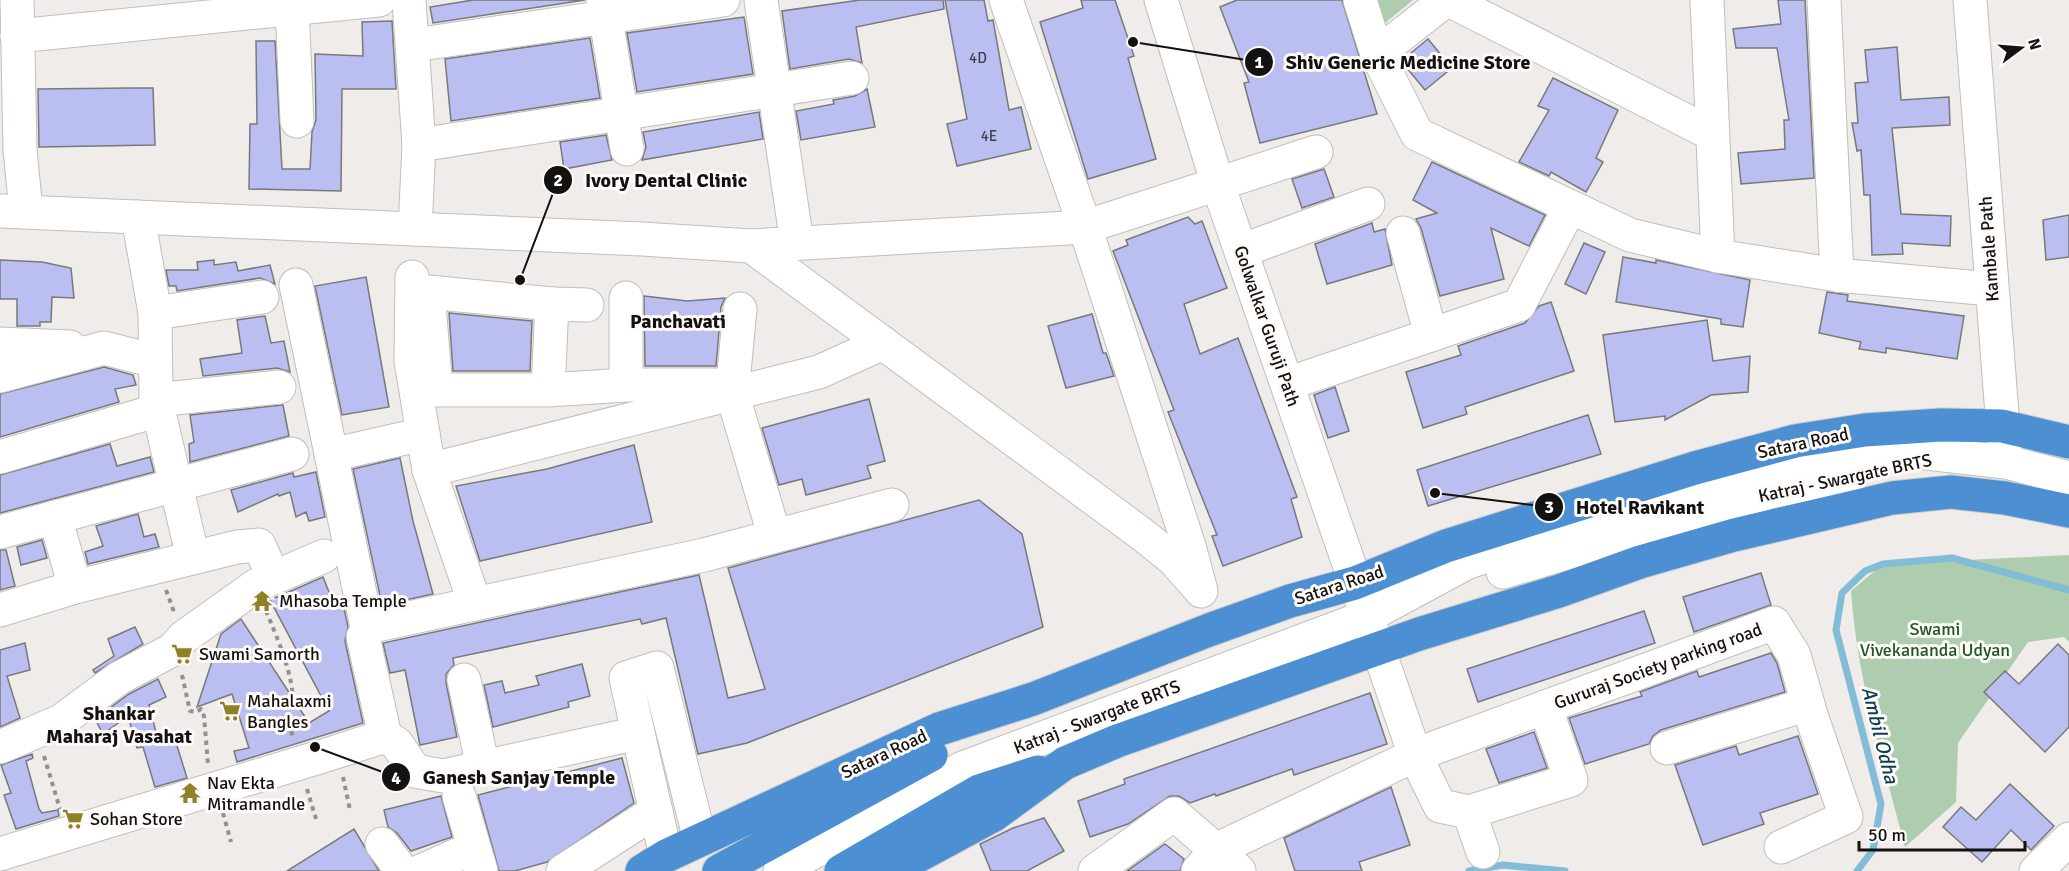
<svg xmlns="http://www.w3.org/2000/svg" width="2069" height="871" font-family="Signika,sans-serif">
<rect width="100%" height="100%" fill="#efece9"/>
<g fill="#aecdae">
<path d="M 1377,0 L 1413,0 L 1385,23 Z"/>
<path d="M 2069,555 L 2069,642 L 2064,637 L 2028,642 L 1958,743 L 1956,802 L 1905,847 C 1883,763 1857,678 1851,591 L 1883,564 Z"/>
</g>
<g fill="none" stroke-linecap="round" stroke-linejoin="round">
<g stroke="#82bcd6" stroke-width="7">
<path d="M 1469,871 L 1503,865 L 1565,871"/>
<path d="M 1857,871 L 1873,850 L 1881,804 L 1836,630 L 1842,593 L 1865,571 L 1883,564 L 1952,558 L 2069,590"/>
</g>
</g>
<g fill="#bbbef0" stroke="#78797c" stroke-width="1.5">
<path d="M 473,0 L 585,0 L 433,23 L 430,7 Z"/>
<path d="M 860,0 L 943,0 L 944,9 L 856,27 L 862,63 L 849,59 L 790,69 L 782,11 Z"/>
<path d="M 945,0 L 984,0 L 988,21 L 993,20 L 1009,110 L 1021,107 L 1031,149 L 957,166 L 947,124 L 967,119 Z"/>
<path d="M 1081,0 L 1115,0 L 1134,56 L 1128,58 L 1156,159 L 1088,179 L 1040,22 L 1083,8 Z"/>
<path d="M 1237,0 L 1342,0 L 1377,114 L 1260,143 L 1244,83 L 1249,82 L 1220,7 Z"/>
<path d="M 1778,0 L 1805,0 L 1814,178 L 1741,184 L 1738,153 L 1785,149 L 1784,120 L 1789,120 L 1777,48 L 1736,48 L 1733,29 L 1781,24 Z"/>
<path d="M 744,17 L 753,74 L 637,92 L 627,33 Z"/>
<path d="M 392,21 L 396,89 L 342,89 L 341,191 L 249,189 L 250,124 L 257,124 L 256,41 L 275,41 L 282,169 L 310,169 L 312,132 L 316,120 L 315,54 L 363,56 L 362,22 Z"/>
<path d="M 590,38 L 600,98 L 451,121 L 445,59 Z"/>
<path d="M 1428,39 L 1452,68 L 1425,90 L 1401,61 Z"/>
<path d="M 1897,47 L 1901,100 L 1949,97 L 1950,125 L 1892,128 L 1901,214 L 1951,216 L 1950,246 L 1902,243 L 1903,254 L 1872,255 L 1870,195 L 1864,195 L 1861,150 L 1857,151 L 1852,123 L 1858,123 L 1855,83 L 1868,82 L 1865,50 Z"/>
<path d="M 1553,78 L 1618,110 L 1596,158 L 1603,162 L 1586,192 L 1551,172 L 1549,176 L 1519,162 L 1549,110 L 1538,106 Z"/>
<path d="M 131,88 L 153,88 L 155,145 L 39,147 L 38,89 Z"/>
<path d="M 867,89 L 875,127 L 801,140 L 796,111 L 834,104 L 833,100 L 855,96 Z"/>
<path d="M 759,112 L 763,139 L 642,160 L 646,147 L 643,132 Z"/>
<path d="M 606,135 L 612,160 L 564,169 L 560,142 Z"/>
<path d="M 1432,162 L 1545,215 L 1529,246 L 1491,228 L 1504,279 L 1440,296 L 1421,228 L 1416,219 L 1437,213 L 1413,200 Z"/>
<path d="M 1324,169 L 1334,197 L 1302,208 L 1292,179 Z"/>
<path d="M 2069,215 L 2069,257 L 2046,260 L 2043,220 Z"/>
<path d="M 1188,217 L 1195,224 L 1202,221 L 1227,288 L 1184,304 L 1200,354 L 1238,338 L 1297,497 L 1291,499 L 1302,537 L 1223,566 L 1212,536 L 1217,535 L 1168,412 L 1174,410 L 1113,251 L 1128,245 L 1126,240 Z"/>
<path d="M 1372,223 L 1374,232 L 1385,229 L 1392,265 L 1327,284 L 1315,244 Z"/>
<path d="M 1584,243 L 1605,252 L 1586,294 L 1565,284 Z"/>
<path d="M 1623,257 L 1656,263 L 1656,260 L 1750,280 L 1743,327 L 1721,324 L 1721,319 L 1616,302 Z"/>
<path d="M 0,260 L 42,262 L 71,268 L 74,298 L 52,297 L 51,322 L 40,322 L 40,326 L 17,326 L 17,299 L 0,299 Z"/>
<path d="M 214,260 L 214,265 L 236,262 L 238,271 L 270,265 L 275,284 L 260,278 L 177,291 L 176,286 L 169,286 L 166,270 L 198,270 L 197,262 Z"/>
<path d="M 366,277 L 389,407 L 342,415 L 315,286 Z"/>
<path d="M 1827,292 L 1848,295 L 1847,301 L 1964,316 L 1957,359 L 1886,348 L 1886,353 L 1859,349 L 1861,342 L 1819,333 Z"/>
<path d="M 644,296 L 687,301 L 725,298 L 721,307 L 716,366 L 645,366 Z"/>
<path d="M 1551,302 L 1574,371 L 1465,407 L 1467,414 L 1423,428 L 1406,372 L 1461,355 L 1458,346 L 1525,323 L 1539,306 Z"/>
<path d="M 449,313 L 532,321 L 530,371 L 453,371 Z"/>
<path d="M 1092,314 L 1103,353 L 1106,353 L 1114,376 L 1066,388 L 1048,326 Z"/>
<path d="M 265,316 L 271,343 L 284,341 L 290,372 L 277,368 L 203,376 L 200,359 L 242,353 L 237,320 Z"/>
<path d="M 1707,320 L 1713,361 L 1750,356 L 1748,392 L 1711,395 L 1665,420 L 1665,416 L 1615,422 L 1603,335 Z"/>
<path d="M 104,367 L 133,375 L 136,385 L 115,389 L 119,402 L 0,437 L 0,394 Z"/>
<path d="M 1335,387 L 1349,431 L 1328,438 L 1314,395 Z"/>
<path d="M 869,399 L 885,461 L 867,466 L 871,478 L 806,495 L 802,479 L 779,485 L 762,428 Z"/>
<path d="M 283,405 L 289,436 L 190,462 L 189,444 L 194,442 L 190,415 Z"/>
<path d="M 1588,415 L 1601,454 L 1428,506 L 1417,470 Z"/>
<path d="M 110,444 L 117,466 L 150,457 L 154,472 L 0,513 L 0,475 Z"/>
<path d="M 634,445 L 652,522 L 480,561 L 456,486 L 547,469 Z"/>
<path d="M 400,458 L 413,521 L 433,594 L 382,605 L 353,469 Z"/>
<path d="M 316,472 L 325,517 L 309,521 L 306,512 L 296,517 L 290,492 L 279,496 L 278,494 L 238,512 L 231,490 L 293,473 L 294,477 Z"/>
<path d="M 979,500 L 1022,534 L 1043,627 L 747,743 L 698,754 L 666,618 L 642,624 L 640,619 L 453,658 L 454,665 L 446,674 L 446,683 L 457,737 L 420,745 L 405,670 L 390,673 L 383,643 L 699,575 L 728,698 L 765,689 L 728,568 Z"/>
<path d="M 138,514 L 144,537 L 155,534 L 159,547 L 88,564 L 85,552 L 103,546 L 96,526 Z"/>
<path d="M 42,540 L 47,558 L 21,565 L 17,547 Z"/>
<path d="M 0,550 L 6,550 L 15,586 L 0,590 Z"/>
<path d="M 1761,573 L 1771,605 L 1694,632 L 1683,597 Z"/>
<path d="M 323,577 L 333,602 L 342,599 L 348,627 L 345,641 L 363,723 L 237,762 L 234,751 L 249,748 L 232,694 L 197,707 L 221,634 L 241,619 L 309,723 L 329,711 L 270,600 Z"/>
<path d="M 1644,611 L 1655,643 L 1478,702 L 1467,669 Z"/>
<path d="M 135,627 L 143,644 L 95,673 L 93,670 L 114,656 L 108,639 Z"/>
<path d="M 25,643 L 30,670 L 7,676 L 20,718 L 0,727 L 0,650 Z"/>
<path d="M 2058,644 L 2069,655 L 2069,727 L 2045,752 L 1984,692 L 2005,671 L 2019,684 Z"/>
<path d="M 1771,653 L 1777,663 L 1785,692 L 1661,730 L 1653,736 L 1649,744 L 1585,764 L 1569,718 L 1642,696 L 1640,692 L 1697,671 L 1699,677 Z"/>
<path d="M 582,664 L 590,696 L 568,702 L 569,707 L 493,727 L 484,685 L 502,681 L 505,693 L 539,685 L 536,676 Z"/>
<path d="M 158,679 L 166,697 L 149,705 L 158,740 L 174,736 L 187,778 L 155,787 L 143,747 L 137,748 L 128,716 L 103,734 L 95,719 L 129,694 Z"/>
<path d="M 1370,693 L 1387,744 L 1294,775 L 1292,769 L 1216,796 L 1215,794 L 1190,803 L 1179,796 L 1170,796 L 1128,824 L 1090,837 L 1078,801 L 1125,784 L 1124,779 Z"/>
<path d="M 1534,732 L 1547,768 L 1499,783 L 1486,749 Z"/>
<path d="M 1798,736 L 1818,794 L 1760,813 L 1764,824 L 1703,845 L 1675,765 L 1736,746 L 1739,755 Z"/>
<path d="M 32,754 L 33,758 L 26,761 L 39,809 L 42,813 L 58,810 L 59,816 L 16,829 L 4,795 L 11,793 L 1,765 Z"/>
<path d="M 622,758 L 634,803 L 547,862 L 515,871 L 499,871 L 478,795 Z"/>
<path d="M 2010,784 L 2054,826 L 2031,850 L 2011,830 L 1982,862 L 1943,827 L 1961,807 L 1976,820 Z"/>
<path d="M 1391,787 L 1410,845 L 1359,862 L 1362,871 L 1295,871 L 1284,838 Z"/>
<path d="M 441,796 L 452,837 L 411,851 L 397,833 L 388,827 L 384,810 Z"/>
<path d="M 1044,818 L 1064,851 L 1027,871 L 991,871 L 980,844 L 1013,828 Z"/>
<path d="M 354,829 L 379,871 L 287,871 Z"/>
<path d="M 1165,844 L 1184,859 L 1180,871 L 1127,871 Z"/>
</g>
<g fill="none" stroke-linecap="round" stroke-linejoin="round">
<defs>
<g id="minor">
<path d="M 17,0 L 20,150 L 26,211"/>
<path d="M 409,0 L 419,145 L 415,229"/>
<path d="M 603,0 L 627,149"/>
<path d="M 761,0 L 797,243"/>
<path d="M 1006,0 L 1085,227 L 1189,546 L 1201,591"/>
<path d="M 1161,0 L 1218,185 L 1415,755 L 1440,806 L 1469,812"/>
<path d="M 1360,0 L 1377,54 L 1417,134 L 1630,235 L 1718,256 L 1837,275 L 1991,289"/>
<path d="M 1449,0 L 1712,134"/>
<path d="M 1707,0 L 1718,256"/>
<path d="M 1824,0 L 1837,275"/>
<path d="M 1970,0 L 2005,453"/>
<path d="M 292,8 L 297,121"/>
<path d="M 17,36 L 379,0"/>
<path d="M 414,45 L 723,0"/>
<path d="M 1377,54 L 1446,0"/>
<path d="M 419,145 L 852,78"/>
<path d="M 0,211 L 642,239 L 751,246 L 1085,227 L 1316,152"/>
<path d="M 138,217 L 155,313 L 156,400 L 193,558"/>
<path d="M 1403,233 L 1431,335"/>
<path d="M 751,246 L 1143,535 L 1174,560 L 1197,586"/>
<path d="M 1241,251 L 1368,204"/>
<path d="M 412,277 L 411,361 L 429,470 L 819,372 L 883,343"/>
<path d="M 296,285 L 367,627 L 704,555 L 892,505"/>
<path d="M 552,304 L 587,305"/>
<path d="M 740,309 L 732,393 L 774,534"/>
<path d="M 155,313 L 262,297"/>
<path d="M 0,344 L 70,347"/>
<path d="M 0,376 L 104,348 L 155,361"/>
<path d="M 1287,384 L 1519,305 L 1570,207"/>
<path d="M 626,385 L 718,385"/>
<path d="M 548,390 L 436,390 L 428,292 L 552,304 L 548,390 L 626,385 L 626,298"/>
<path d="M 156,400 L 279,387"/>
<path d="M 331,455 L 423,434"/>
<path d="M 0,457 L 159,410"/>
<path d="M 429,470 L 475,604"/>
<path d="M 55,517 L 75,587"/>
<path d="M 0,532 L 292,454"/>
<path d="M 1503,572 L 1770,492 L 1852,475"/>
<path d="M 0,610 L 75,587 L 237,547 L 259,545 L 273,576"/>
<path d="M 363,637 L 385,736"/>
<path d="M 464,680 L 483,767"/>
<path d="M 638,733 L 626,678 L 657,668 L 700,840"/>
<path d="M 0,747 L 61,721 L 119,678 L 172,650 L 184,637 L 257,585 L 324,556"/>
<path d="M 1667,748 L 1808,704"/>
<path d="M 459,796 L 481,871"/>
<path d="M 382,844 L 402,871"/>
<path d="M 1483,852 L 1469,812 L 1571,780 L 1545,707"/>
<path d="M 0,854 L 323,756 L 385,736 L 397,744 L 415,771 L 443,776 L 638,733 L 666,856"/>
<path d="M 421,871 L 457,855"/>
<path d="M 563,871 L 656,811"/>
<path d="M 780,871 L 963,768 L 1366,617 L 1466,563 L 1630,507 L 1753,469 L 1804,460 L 1900,450 L 2006,462 L 2069,478"/>
<path d="M 1095,871 L 1174,814 L 1216,850 L 1198,871"/>
<path d="M 1239,871 L 1216,850 L 1415,755 L 1774,623 L 1794,655 L 1811,715 L 1846,817 L 1781,847"/>
<path d="M 2036,871 L 2069,839"/>
</g>
<g id="highway">
<path d="M 642,871 L 666,856 L 939,729 L 1033,699 L 1209,630 L 1290,601 L 1355,583 L 1446,546 L 1695,468 L 1795,441 L 1865,430 L 1941,425 L 2002,426 L 2069,442"/>
<path d="M 719,871 L 931,755"/>
<path d="M 841,871 L 979,791 L 1038,772"/>
<path d="M 890,871 L 994,815 L 1065,763 L 1117,741 L 1419,634 L 1559,591 L 1640,562 L 1734,535 L 1892,498 L 1951,492 L 2005,498 L 2069,511"/>
</g>
</defs>
<use href="#minor" stroke="#c1bebb" stroke-width="35"/>
<use href="#highway" stroke="#cbcbcb" stroke-width="35"/>
<g stroke="#93918e" stroke-width="4" stroke-dasharray="4.5 4.5" stroke-linecap="butt">
<path d="M 166,590 L 174,612"/>
<path d="M 266,611 C 276,635 304,697 288,719 L 293,738"/>
<path d="M 182,675 L 190,711 L 196,712 L 201,709 L 204,716 L 208,764"/>
<path d="M 44,756 L 60,809"/>
<path d="M 343,777 L 350,810"/>
<path d="M 307,789 L 316,819"/>
<path d="M 223,813 L 231,842"/>
</g>
<use href="#minor" stroke="#fff" stroke-width="33"/>
<use href="#highway" stroke="#4c90d3" stroke-width="33"/>
</g>
<defs>
<symbol id="temple-bare" viewBox="-9 -9 18 18"><path d="M0-6L5-2H3V0L6.5 2.5H4V6H1.5V3h-3V6H-4V2.5H-6.5L-3 0V-2H-5Z" fill="#908128" stroke="#fdfaf7" stroke-width="2.5" paint-order="stroke"/></symbol>
<symbol id="supermarket-bare" viewBox="-9 -9 18 18"><path d="M-6-5.5h2.5l.6 2H6L4.5 2H-2.5L-4.4-4H-6ZM-1.5 3.2a1.3 1.3 0 1 0 .1 0ZM3 3.2a1.3 1.3 0 1 0 .1 0Z" fill="#908128" stroke="#fdfaf7" stroke-width="2.5" paint-order="stroke"/></symbol>
</defs>
<g fill-rule="evenodd">
<use href="#temple-bare" x="247" y="586" width="30" height="30"/>
<use href="#supermarket-bare" x="167" y="639" width="30" height="30"/>
<use href="#supermarket-bare" x="215" y="696" width="30" height="30"/>
<use href="#temple-bare" x="175" y="778" width="30" height="30"/>
<use href="#supermarket-bare" x="58" y="804" width="30" height="30"/>
</g>
<g text-anchor="middle" dominant-baseline="central" stroke-width="6" stroke-linejoin="round" paint-order="stroke">
<g font-size="15" fill="#3d3d49">
<text x="978" y="58">4D</text>
<text x="989" y="136">4E</text>
</g>
<g font-size="18" fill="#131211" stroke="#fdfaf7">
<text transform="translate(1989 249) rotate(-94)">Kambale Path</text>
<text transform="translate(1267 326) rotate(71)">Golwalkar Guruji Path</text>
<text transform="translate(1803 443) rotate(-12)">Satara Road</text>
<text transform="translate(1845 478) rotate(-12)">Katraj - Swargate BRTS</text>
<text transform="translate(1339 585) rotate(-18)">Satara Road</text>
<text transform="translate(1658 666) rotate(-20)">Gururaj Society parking road</text>
<text transform="translate(1097 717) rotate(-21)">Katraj - Swargate BRTS</text>
<text transform="translate(884 754) rotate(-25)">Satara Road</text>
</g>
<g font-size="18" fill="#131211" stroke="#fdfaf7" text-anchor="start">
<text x="279" y="601">Mhasoba Temple</text>
<text x="199" y="654">Swami Samorth</text>
<text x="247" y="701">Mahalaxmi<tspan x="247" dy="21">Bangles</tspan></text>
<text x="207" y="783">Nav Ekta<tspan x="207" dy="21">Mitramandle</tspan></text>
<text x="90" y="819">Sohan Store</text>
</g>
<g font-size="18" fill="#1f5723" stroke="#fdfaf7">
<text x="1935" y="629">Swami<tspan x="1935" dy="21">Vivekananda Udyan</tspan></text>
</g>
<g font-size="20" font-weight="bold" fill="#131211" stroke="#fdfaf7">
<text x="678" y="321">Panchavati</text>
<text x="119" y="713">Shankar<tspan x="119" dy="23">Maharaj Vasahat</tspan></text>
</g>
<g font-size="20" font-style="italic" fill="#0c3e51" stroke="#fdfaf7">
<text transform="translate(1880 735) rotate(76)">Ambil Odha</text>
</g>
</g>
<path fill="none" stroke="#131211" stroke-width="2" d="M1133 42L1259 62M520 280L558 180M1435 493L1549 507M315 747L396 777"/>
<g fill="#131211" stroke="#fdfaf7" stroke-width="2">
<circle cx="1133" cy="42" r="6"/>
<circle cx="520" cy="280" r="6"/>
<circle cx="1435" cy="493" r="6"/>
<circle cx="315" cy="747" r="6"/>
<circle cx="1259" cy="62" r="15"/>
<circle cx="558" cy="180" r="15"/>
<circle cx="1549" cy="507" r="15"/>
<circle cx="396" cy="777" r="15"/>
</g>
<g font-size="18" text-anchor="middle" font-weight="bold" fill="#fff">
<text x="1259" y="68">1</text>
<text x="558" y="186">2</text>
<text x="1549" y="513">3</text>
<text x="396" y="784">4</text>
</g>
<g font-size="20" text-anchor="middle" font-weight="bold" fill="#131211" stroke="#fdfaf7" stroke-width="6" stroke-linejoin="round" paint-order="stroke">
<text x="1408" y="69">Shiv Generic Medicine Store</text>
<text x="666" y="187">Ivory Dental Clinic</text>
<text x="1640" y="514">Hotel Ravikant</text>
<text x="519" y="784">Ganesh Sanjay Temple</text>
</g>
<g transform="translate(2021 48) rotate(74)" stroke="#fdfaf7" stroke-width="4.5" paint-order="stroke">
<path d="M0-4.5L10 22L0 15L-10 22Z" fill="#131211"/>
<text y="-9" font-size="16" font-weight="bold" text-anchor="middle" fill="#131211">N</text>
</g>
<path d="M1859 841v9h166v-9" fill="none" stroke="#131211" stroke-width="3"/>
<text x="1868" y="841" font-size="18" fill="#131211" stroke="#fdfaf7" stroke-width="4.5" paint-order="stroke">50 m</text>
</svg>
